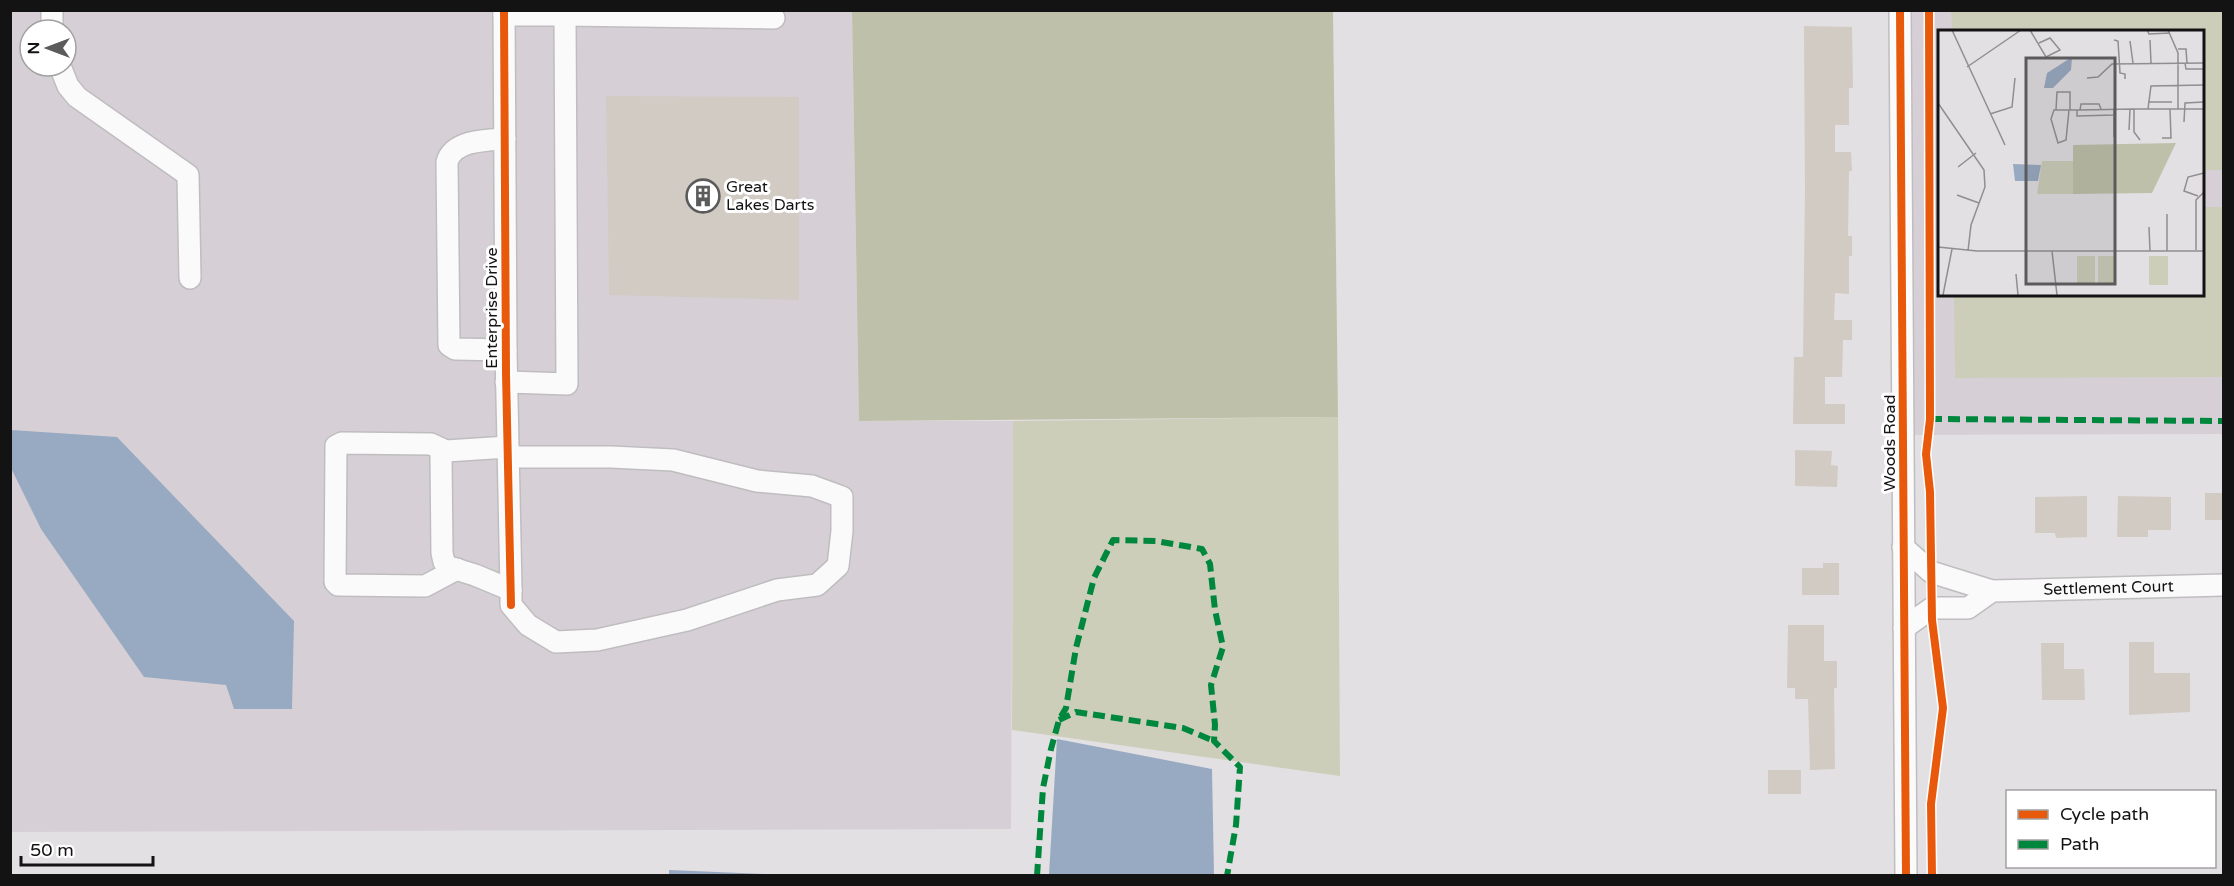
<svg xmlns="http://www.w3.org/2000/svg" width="2234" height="886" font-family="'Varela Round',sans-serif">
<rect width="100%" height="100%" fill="#e2e0e2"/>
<g fill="#d6d0d6" fill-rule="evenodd">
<path d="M 10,11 L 852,11 L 859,421 L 1013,421 L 1011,829 L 11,832 ZM 30,30 L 66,30 L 66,66 L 30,66 Z"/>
<path d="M 1910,11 L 2223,11 L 2223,434 L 1909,435 ZM 1940,32 L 2202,32 L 2202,294 L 1940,294 Z"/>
</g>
<g fill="#cdceb9">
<path d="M 1951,11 L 2223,11 L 2223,170 L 2203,170 L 2202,32 L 1952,31 Z"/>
<path d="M 2203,207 L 2223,207 L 2223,377 L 1955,378 L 1954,294 L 2202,294 Z"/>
<path d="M 1338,417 L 1340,776 L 1012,730 L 1013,421 Z"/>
</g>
<path fill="#bfc0a9" d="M 852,11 L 1333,11 L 1338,417 L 859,421 Z"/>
<g fill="#98a9c2">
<path d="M 11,430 L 117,437 L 294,621 L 292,709 L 234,709 L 226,685 L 144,677 L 41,529 L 11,468 Z"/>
<path d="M 1057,739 L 1212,769 L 1214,875 L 1049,875 Z"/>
<path d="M 669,870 L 789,875 L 669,876 Z"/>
</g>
<g fill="#d1cbc4">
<path d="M 1804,26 L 1852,27 L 1853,88 L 1849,88 L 1849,125 L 1835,125 L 1835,152 L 1851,152 L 1852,171 L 1849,171 L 1848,236 L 1852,236 L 1852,256 L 1849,256 L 1849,294 L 1835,293 L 1834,320 L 1852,320 L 1852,340 L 1843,340 L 1842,377 L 1825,377 L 1825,404 L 1845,404 L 1845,424 L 1793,424 L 1794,357 L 1803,357 L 1805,190 Z"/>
<path d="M 606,96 L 799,97 L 799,300 L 609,295 Z"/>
<path d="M 1795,450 L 1832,451 L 1831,465 L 1838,466 L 1837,487 L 1795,486 Z"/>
<rect x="2205" y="493" width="18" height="27"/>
<path d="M 2087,496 L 2087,537 L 2056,538 L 2055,533 L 2035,533 L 2035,497 Z"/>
<path d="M 2118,496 L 2171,497 L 2171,530 L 2148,530 L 2148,537 L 2117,537 Z"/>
<path d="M 1823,563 L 1839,563 L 1839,595 L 1802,595 L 1802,568 L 1823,568 Z"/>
<path d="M 1788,625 L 1824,625 L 1824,661 L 1837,661 L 1837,688 L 1834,688 L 1835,769 L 1810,770 L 1808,699 L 1795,699 L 1795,688 L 1787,688 Z"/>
<path d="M 2129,642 L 2154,642 L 2154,673 L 2190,673 L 2190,712 L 2129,715 Z"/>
<path d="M 2041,643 L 2064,643 L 2064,669 L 2084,669 L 2085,700 L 2042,700 Z"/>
<rect x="1768" y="770" width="33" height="24"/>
</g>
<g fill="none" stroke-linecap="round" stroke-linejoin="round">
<defs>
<g id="minor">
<path d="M 52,10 L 52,30"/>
<path d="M 504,10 L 506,350 L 511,590 L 511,605 L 528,625 L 556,642 L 597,640 L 687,620 L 777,590 L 817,585 L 838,566 L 842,531 L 842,497 L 812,486 L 757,481 L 673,460 L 611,457 L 508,457"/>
<path d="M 1900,10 L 1906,876"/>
<path d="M 504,15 L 565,15 L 567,384 L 506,382"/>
<path d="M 565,15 L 774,18"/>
<path d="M 60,66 L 68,86 L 77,97 L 188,175 L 190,278"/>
<path d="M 505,139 C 486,140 453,140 447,162 L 449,345 L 455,349 L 506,350"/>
<path d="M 446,451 L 441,456 L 442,553 L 444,562 L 449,567 L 475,575 L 511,590"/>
<path id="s1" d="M 1903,547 L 1931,572 L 1992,591 L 2224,585"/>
<path d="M 457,569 L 425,586 L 338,585 L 335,582 L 336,446 L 342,443 L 431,444 L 446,451 L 508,447"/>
<path d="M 1904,628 L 1932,608 L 1968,608 L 1992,591"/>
</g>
</defs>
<use href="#minor" stroke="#bfbdbf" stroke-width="24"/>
<use href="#minor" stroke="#fbfafb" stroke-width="21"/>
<g stroke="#00873e" stroke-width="6" stroke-dasharray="12 6" stroke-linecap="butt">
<path d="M 1930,419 L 2224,421"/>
<path d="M 1059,720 L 1076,712 L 1183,728 L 1214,741"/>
<path d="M 1037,876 L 1043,788 L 1051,749 L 1059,720 L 1066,708 L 1076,648 L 1094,578 L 1113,540 L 1156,541 L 1202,549 L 1210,564 L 1215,610 L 1223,647 L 1211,685 L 1215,725 L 1214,741 L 1240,767 L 1236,825 L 1227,876"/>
</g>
<defs>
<g id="cycleway">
<path d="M 504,10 L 506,374 L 511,605"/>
<path d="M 1900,10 L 1906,876"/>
<path d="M 1929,10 L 1930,419 L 1926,454 L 1930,492 L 1932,620 L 1943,708 L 1931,804 L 1932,876"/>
</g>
</defs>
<use href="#cycleway" stroke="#fff" stroke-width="11"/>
<use href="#cycleway" stroke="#e8590c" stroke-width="8"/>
</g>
<defs>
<symbol id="building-ring" viewBox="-11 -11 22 22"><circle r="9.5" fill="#fff" stroke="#5c5b5c" stroke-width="1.5"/><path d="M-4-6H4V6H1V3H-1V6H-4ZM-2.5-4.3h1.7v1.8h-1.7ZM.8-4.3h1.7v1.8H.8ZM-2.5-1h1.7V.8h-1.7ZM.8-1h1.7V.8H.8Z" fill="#5c5b5c"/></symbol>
</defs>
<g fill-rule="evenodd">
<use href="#building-ring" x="684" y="177" width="38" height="38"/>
</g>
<g text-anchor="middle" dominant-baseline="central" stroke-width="6" stroke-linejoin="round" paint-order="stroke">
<g font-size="16" fill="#141314" stroke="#fff" text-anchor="start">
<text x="726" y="187">Great<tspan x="726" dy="18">Lakes Darts</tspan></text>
</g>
<g font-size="16" fill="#141314" stroke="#fff">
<text transform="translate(492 308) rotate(-90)">Enterprise Drive</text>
<text transform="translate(1890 443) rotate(-90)">Woods Road</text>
<text stroke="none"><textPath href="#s1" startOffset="218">Settlement Court</textPath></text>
</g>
</g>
<g transform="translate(1938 30)">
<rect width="266" height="266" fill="#e2e0e2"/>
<path d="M 104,131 L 135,131 L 135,164 L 99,164 ZM 139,226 L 157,226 L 157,253 L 139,254 ZM 160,226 L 178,226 L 177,253 L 160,253 ZM 211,226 L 230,226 L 230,255 L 211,255 Z" fill="#cdceb9"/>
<path d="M 238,113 L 214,163 L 135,164 L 135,115 Z" fill="#bfc0a9"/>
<path d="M 134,27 L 133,40 L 115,58 L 106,58 L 109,43 ZM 75,134 L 103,135 L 100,151 L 77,151 Z" fill="#98a9c2"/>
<path fill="none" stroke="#908e90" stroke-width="1.5" d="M 14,0 L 67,115M 92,0 L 108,27 L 122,20 L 112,8 L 101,13M 209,0 L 211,4 L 232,3M 230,0 L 240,23 L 240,79M 176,10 L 180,11 L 182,43 L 187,44 L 187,49M 212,10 L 213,33M 192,11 L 195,33M 240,19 L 248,19 L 249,33M 247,33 L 248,39 L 266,39M 29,37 L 83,0M 149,48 L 160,47 L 174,34 L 266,33M 210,72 L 234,72M 0,73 L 46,140 L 47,157 L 33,195 L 30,221M 196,79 L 196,102 L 202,110M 210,79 L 213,56 L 266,55M 118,80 L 119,62 L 132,62 L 132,80M 131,80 L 128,110 L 120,113 L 113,89 L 116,80 L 142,80 L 196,79 L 266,79M 139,80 L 139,86 L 176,85 L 176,79M 142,80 L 143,74 L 161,74 L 163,79M 52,84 L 74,77 L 77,48M 246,92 L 247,73 L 266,72M 191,100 L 192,79M 176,107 L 176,85M 224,108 L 233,108 L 232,79M 20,137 L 38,123M 19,165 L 41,173M 260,166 L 246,161 L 250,147 L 266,143M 211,197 L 212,221M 0,217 L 39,221 L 266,221M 258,220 L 258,170 L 266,162M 114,221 L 119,265M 229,221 L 229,184M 78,244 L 80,265M 5,265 L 14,219"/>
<path fill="#5c5b5c" fill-opacity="0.15" stroke="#5c5b5c" stroke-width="3" d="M 88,28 L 177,28 L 177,254 L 88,254 Z"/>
<rect width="266" height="266" fill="none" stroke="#141314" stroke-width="3"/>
</g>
<rect width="2234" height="886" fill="none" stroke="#141314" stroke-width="24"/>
<rect x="2006" y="790" width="210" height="78" fill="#ffffff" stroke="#a1a1a1" stroke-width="1.5"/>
<rect x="2018" y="810" width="30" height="9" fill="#e8590c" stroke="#a1a1a1" stroke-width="1.5"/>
<text x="2060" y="820" font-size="18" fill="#141314">Cycle path</text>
<rect x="2018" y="840" width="30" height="9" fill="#00873e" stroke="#a1a1a1" stroke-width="1.5"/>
<text x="2060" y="850" font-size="18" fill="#141314">Path</text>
<g transform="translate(48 48) rotate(270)"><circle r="28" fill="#ffffff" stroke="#a1a1a1" stroke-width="1.5"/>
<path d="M0-4.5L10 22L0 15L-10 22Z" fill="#5c5b5c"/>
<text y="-9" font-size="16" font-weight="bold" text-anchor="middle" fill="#141314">N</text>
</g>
<path d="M21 856v9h132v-9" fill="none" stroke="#141314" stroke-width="3"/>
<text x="30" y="856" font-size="18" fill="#141314" stroke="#ffffff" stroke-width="4.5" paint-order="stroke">50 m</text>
</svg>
